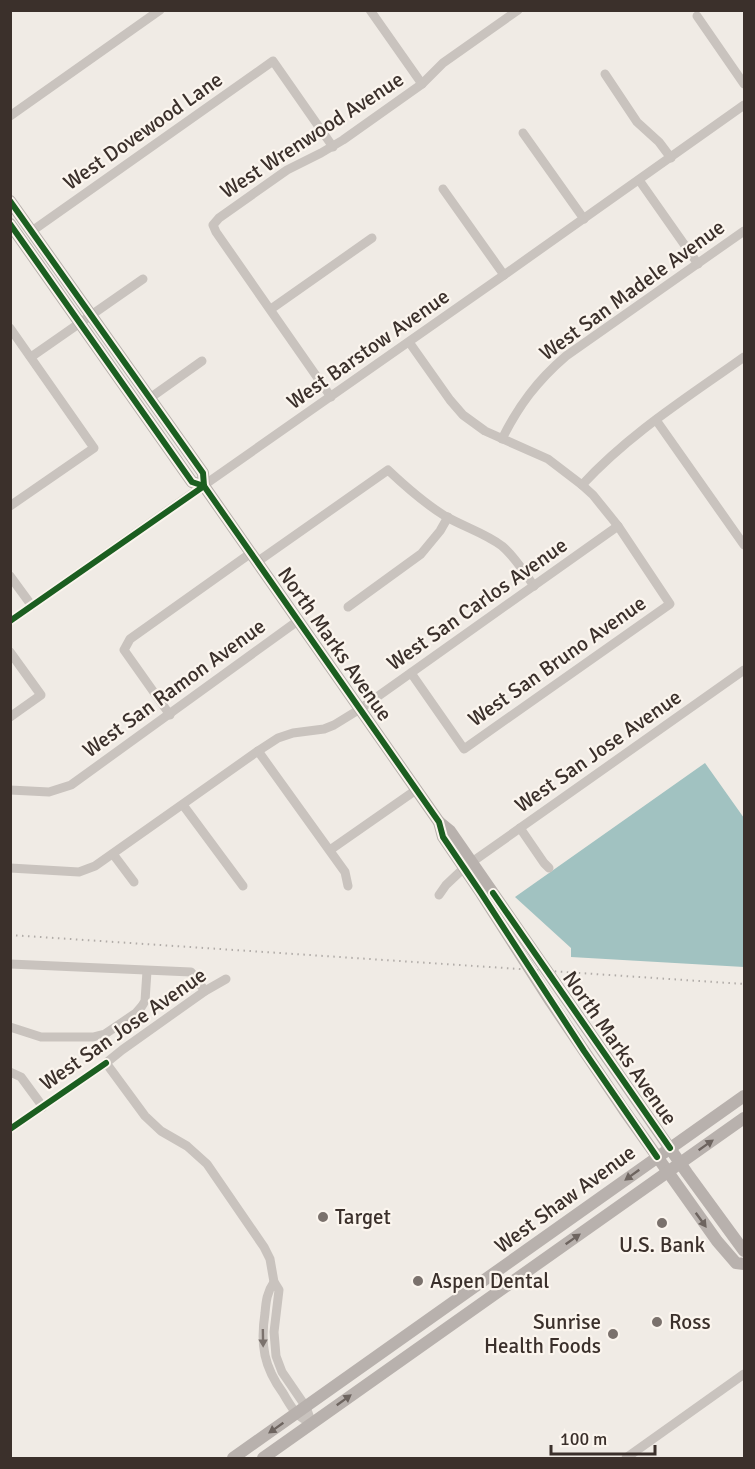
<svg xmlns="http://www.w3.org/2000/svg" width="755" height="1469" font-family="Signika,sans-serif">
<rect width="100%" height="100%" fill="#f0ebe5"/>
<path fill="#a1c2c1" d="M 705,763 L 744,818 L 744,967 L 571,957 L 571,948 L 515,897 Z"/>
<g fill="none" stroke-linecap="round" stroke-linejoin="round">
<g stroke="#c9c3be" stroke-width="9">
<path d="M 370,10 L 422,84"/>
<path d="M 697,16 L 744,84"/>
<path d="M 605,74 L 637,122 L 659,142 L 671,158"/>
<path d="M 10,116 L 160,10"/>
<path d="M 523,133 L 584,219"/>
<path d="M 639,180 L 698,264"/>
<path d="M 443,189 L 504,275"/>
<path d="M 32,231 L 273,61 L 333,147"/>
<path d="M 271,309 L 372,238"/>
<path d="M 10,328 L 94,448 L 10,506"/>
<path d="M 409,342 L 450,400 L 463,415 L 485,431 L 548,459 L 582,485 L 593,495 L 618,526 L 670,604 L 464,749 L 411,673"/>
<path d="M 31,357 L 143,279"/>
<path d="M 331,397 L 216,232 L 213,225 L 219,218 L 287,170 L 321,153 L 343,140 L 422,84 L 443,63 L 518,10"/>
<path d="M 150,398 L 202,361"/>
<path d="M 656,420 L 744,545"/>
<path d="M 502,439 C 519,405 537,381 566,356 L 744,231"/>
<path d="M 582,485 C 630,433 688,397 744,357"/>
<path d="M 257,562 L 388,470 C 406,487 424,503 445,516 C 464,527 485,533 502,546 C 515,557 524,572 534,586"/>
<path d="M 10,576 L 32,606"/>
<path d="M 348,607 L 421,554 L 440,531 L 448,517"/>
<path d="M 10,621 L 504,275 L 744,105"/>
<path d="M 10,652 L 41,695 L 10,717"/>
<path d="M 170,715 L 124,650 L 130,639 L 251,553"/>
<path d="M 258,751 L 345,872 L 348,886"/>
<path d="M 10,790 L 49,792 L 71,785 L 299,620"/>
<path d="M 183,805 L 243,886"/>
<path d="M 520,828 L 544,863 L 549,868"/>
<path d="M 330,850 L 416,790"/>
<path d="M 113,854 L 134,882"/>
<path d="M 472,862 L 744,670"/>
<path d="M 10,868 L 79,872 L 95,866 L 258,751 L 278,738 L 293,733 L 324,729 L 334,725 L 360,709 L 618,526"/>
<path d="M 439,895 L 446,885 L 464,868"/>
<path d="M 10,964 L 191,972 L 205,991"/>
<path d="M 10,1027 L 41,1037 L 93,1037 L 105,1034 L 136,1013 L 142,1006 L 145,1001 L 147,971"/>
<path d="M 106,1063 L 145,1116 L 161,1131 L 187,1146 L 207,1164 L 264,1247 L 270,1259 L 274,1282 L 279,1290 L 274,1332 L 276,1356 L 282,1372 L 306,1407 L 312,1424"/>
<path d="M 10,1072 L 21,1077 L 43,1107"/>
<path d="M 10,1129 L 106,1063 L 122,1050 L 205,991 L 226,979"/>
<path d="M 274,1282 C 267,1292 266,1301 265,1313 C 260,1345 264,1367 283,1393 C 287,1400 291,1407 296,1413 C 300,1417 307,1421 312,1424"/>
<path d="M 626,1458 L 744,1374"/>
</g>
<g stroke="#b8b1ad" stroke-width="12">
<path d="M 10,201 L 203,473 L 204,486 L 439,822 L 443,837 L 481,893 L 551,1002 L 624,1110 L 717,1241 L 736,1263 L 744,1264"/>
<path d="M 10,224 L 192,482 L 204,486"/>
<path d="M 439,822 L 450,831 L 687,1173 L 744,1251"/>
<path d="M 233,1458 L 744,1096"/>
<path d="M 263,1458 L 744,1118"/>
</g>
<path stroke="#b1aca8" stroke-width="2" stroke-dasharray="1.5 4.5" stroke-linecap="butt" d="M 10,935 L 744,984"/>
<defs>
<g id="cycleway">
<path d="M 10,201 L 203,473 L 204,486 L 439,822 L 443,837 L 481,893 L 584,1051 L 657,1157"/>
<path d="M 10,224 L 192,482 L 204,486"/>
<path d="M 10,621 L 204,486"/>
<path d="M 493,893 L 670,1148"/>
<path d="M 10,1129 L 106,1063"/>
</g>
</defs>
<use href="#cycleway" stroke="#fbf5ee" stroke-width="10"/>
<use href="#cycleway" stroke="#1b5e20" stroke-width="6"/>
</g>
<defs><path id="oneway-solid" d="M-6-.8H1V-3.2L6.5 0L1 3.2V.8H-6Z" transform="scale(1.5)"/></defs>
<g fill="#6d645f">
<use href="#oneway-solid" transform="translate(706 1145) rotate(-35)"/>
<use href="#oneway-solid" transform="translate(632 1175) rotate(144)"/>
<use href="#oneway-solid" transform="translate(701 1220) rotate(54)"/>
<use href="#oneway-solid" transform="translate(573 1239) rotate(-35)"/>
<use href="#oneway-solid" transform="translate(344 1400) rotate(-36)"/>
<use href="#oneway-solid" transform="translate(276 1428) rotate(145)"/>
</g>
<use fill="#7b726d" href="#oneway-solid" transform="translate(263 1338) rotate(89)"/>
<g fill="#7a716c" stroke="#fbf5ee" stroke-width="2">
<circle cx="323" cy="1217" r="6"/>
<circle cx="662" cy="1223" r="6"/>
<circle cx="418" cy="1281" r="6"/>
<circle cx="657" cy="1322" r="6"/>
<circle cx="613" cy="1334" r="6"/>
</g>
<g text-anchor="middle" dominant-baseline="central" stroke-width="4.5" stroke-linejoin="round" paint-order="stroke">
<g font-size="21" fill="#3b302b" stroke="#fbf5ee">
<text transform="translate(143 131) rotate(-35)">West Dovewood Lane</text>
<text transform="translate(312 135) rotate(-33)">West Wrenwood Avenue</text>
<text transform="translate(632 290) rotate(-36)">West San Madele Avenue</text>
<text transform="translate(368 349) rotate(-35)">West Barstow Avenue</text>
<text transform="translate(477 604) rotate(-35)">West San Carlos Avenue</text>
<text transform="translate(335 644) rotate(55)">North Marks Avenue</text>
<text transform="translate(557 661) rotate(-35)">West San Bruno Avenue</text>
<text transform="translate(174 688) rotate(-36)">West San Ramon Avenue</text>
<text transform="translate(598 751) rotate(-35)">West San Jose Avenue</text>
<text transform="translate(123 1029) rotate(-35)">West San Jose Avenue</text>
<text transform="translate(620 1048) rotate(55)">North Marks Avenue</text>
<text transform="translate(565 1199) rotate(-36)">West Shaw Avenue</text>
</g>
<g font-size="21" fill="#3b302b" stroke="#fbf5ee" text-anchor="start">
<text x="335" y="1217">Target</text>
<text x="662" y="1245" text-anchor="middle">U.S. Bank</text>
<text x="430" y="1281">Aspen Dental</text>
<text x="601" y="1322" text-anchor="end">Sunrise<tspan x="601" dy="24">Health Foods</tspan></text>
<text x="669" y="1322">Ross</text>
</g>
</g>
<rect width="755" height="1469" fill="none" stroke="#3b302b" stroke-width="24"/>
<path d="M551 1445v9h104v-9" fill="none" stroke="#3b302b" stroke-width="3"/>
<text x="560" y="1445" font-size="18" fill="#3b302b" stroke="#fbf5ee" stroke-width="4.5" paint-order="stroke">100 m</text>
</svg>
